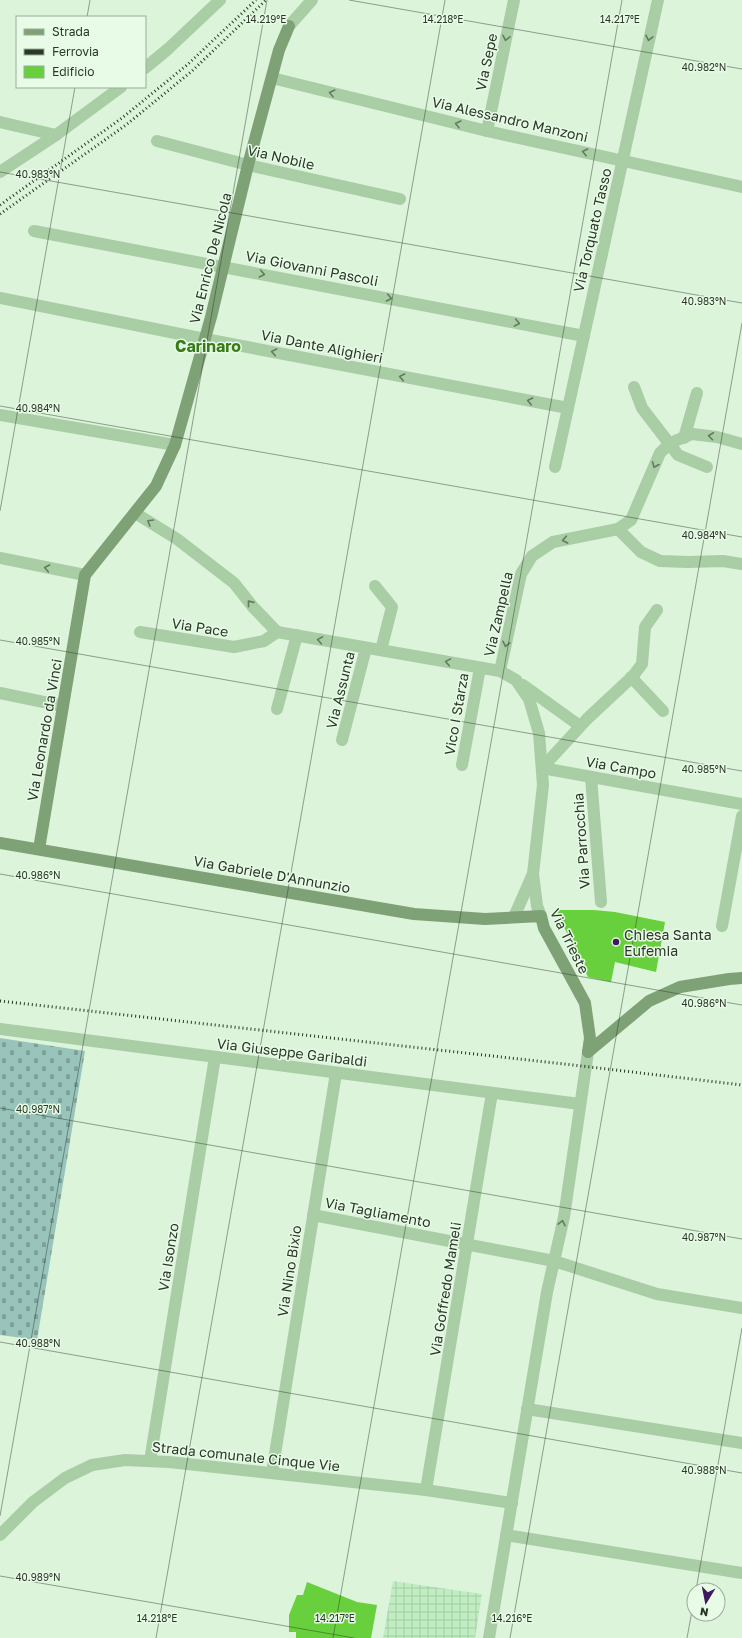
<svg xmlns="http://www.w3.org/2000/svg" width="742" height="1638" font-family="'Golos Text',sans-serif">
<defs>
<pattern id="cemetery-stones" width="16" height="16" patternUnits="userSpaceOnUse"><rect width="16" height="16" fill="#99c4bb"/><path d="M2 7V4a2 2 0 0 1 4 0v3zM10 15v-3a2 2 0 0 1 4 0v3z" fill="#7da098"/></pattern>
<pattern id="plaza-grid" width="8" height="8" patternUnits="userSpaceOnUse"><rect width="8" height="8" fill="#c0edc1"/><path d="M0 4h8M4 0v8" fill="none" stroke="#a5cca6"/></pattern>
</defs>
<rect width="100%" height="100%" fill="#dbf4da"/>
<path fill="url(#cemetery-stones)" d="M 0,1038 L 85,1051 L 37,1340 L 0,1335 Z"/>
<path fill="url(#plaza-grid)" d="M 393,1581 L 482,1594 L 475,1638 L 383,1638 Z"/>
<g fill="#68d03c">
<path d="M 556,910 L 594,910 L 615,912 L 665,922 L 656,972 L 615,962 L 611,982 L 588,977 Z"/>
<path d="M 307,1582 L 357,1602 L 377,1605 L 371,1638 L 296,1638 L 296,1632 L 289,1632 L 289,1615 L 297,1595 L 303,1595 Z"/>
</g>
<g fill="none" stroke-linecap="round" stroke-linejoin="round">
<g stroke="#a9cda5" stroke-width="12">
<path d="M 289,26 L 312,0"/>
<path d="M 145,68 L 168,49 L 220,0"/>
<path d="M 272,78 L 487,131 L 742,187"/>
<path d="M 0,122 L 56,135"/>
<path d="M 487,131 L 514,0"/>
<path d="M 157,141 L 248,165 L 400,199"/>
<path d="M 0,172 L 56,135 L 121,87"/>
<path d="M 34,231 L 584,336"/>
<path d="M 0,298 L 205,339 L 568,408"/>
<path d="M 634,387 L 642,408 L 678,455 L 707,467"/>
<path d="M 0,415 L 175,445"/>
<path d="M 684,438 L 697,393"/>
<path d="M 555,467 L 658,0"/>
<path d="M 135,513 L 177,539 L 234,583 L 253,607 L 277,632"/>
<path d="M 618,529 L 641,552 L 660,561 L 688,562 L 723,561 L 742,564"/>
<path d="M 0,558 L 85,575"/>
<path d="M 375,586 L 392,607 L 381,650"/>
<path d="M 140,632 L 234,647 L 264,641 L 277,632"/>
<path d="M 277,632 L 500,671 L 516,680 L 529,699 L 539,733 L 543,785 L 533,874 L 537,906 L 541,916"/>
<path d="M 500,671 L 521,574 L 532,556 L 553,542 L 618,529 L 631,520 L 660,453 L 670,443 L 692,434 L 717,437 L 742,444"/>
<path d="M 631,677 L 663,711"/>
<path d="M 523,685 L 580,726"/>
<path d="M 0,693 L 63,706"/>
<path d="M 277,709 L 297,635"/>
<path d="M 342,740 L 366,648"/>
<path d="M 462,765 L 480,668"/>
<path d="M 542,768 L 742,804"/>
<path d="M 542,768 L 587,719 L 633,676 L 642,664 L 645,627 L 657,610"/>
<path d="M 591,777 L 601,902"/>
<path d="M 514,917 L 532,876"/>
<path d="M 722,926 L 742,816"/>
<path d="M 0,1029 L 580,1104"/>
<path d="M 313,1215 L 554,1261 L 657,1294 L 742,1308"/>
<path d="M 527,1409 L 742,1443"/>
<path d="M 150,1461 L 215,1057"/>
<path d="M 272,1473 L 336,1073"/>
<path d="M 426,1490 L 492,1093"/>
<path d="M 0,1535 L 33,1502 L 65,1478 L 92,1465 L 125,1460 L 169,1462 L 426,1490 L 512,1503"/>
<path d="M 506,1535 L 742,1573"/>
<path d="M 489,1638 L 547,1292 L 564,1217 L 588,1052"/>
</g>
<g stroke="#7ea176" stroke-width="12">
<path d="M 0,843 L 414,914 L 485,919 L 541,916 L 544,928 L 585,1003 L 590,1038 L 588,1052"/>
<path d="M 39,849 L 85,575 L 156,486 L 175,445 L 211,317 L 248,165 L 279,50 L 289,26"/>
<path d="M 588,1052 L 649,1001 L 680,987 L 729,979 L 742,978"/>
</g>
<g stroke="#2b3827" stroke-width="3" stroke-dasharray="1 3" stroke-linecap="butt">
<path d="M 0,205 L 122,118 L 187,65 L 256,0"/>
<path d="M 0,214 L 126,125 L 192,71 L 266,0"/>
<path d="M 0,1001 L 573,1065 L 742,1085"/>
</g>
</g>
<defs><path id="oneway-chevron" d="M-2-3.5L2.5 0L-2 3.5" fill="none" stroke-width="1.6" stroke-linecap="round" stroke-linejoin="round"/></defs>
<g stroke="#647b60">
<use href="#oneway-chevron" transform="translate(506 38) rotate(102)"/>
<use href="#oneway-chevron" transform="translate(649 38) rotate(102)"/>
<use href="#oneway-chevron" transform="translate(332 93) rotate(-166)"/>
<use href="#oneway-chevron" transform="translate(458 124) rotate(-166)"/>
<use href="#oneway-chevron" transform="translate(585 152) rotate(-168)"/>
<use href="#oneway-chevron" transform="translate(262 274) rotate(11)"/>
<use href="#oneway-chevron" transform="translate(389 298) rotate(11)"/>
<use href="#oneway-chevron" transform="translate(517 323) rotate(11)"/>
<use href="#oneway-chevron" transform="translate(274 352) rotate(-169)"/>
<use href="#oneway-chevron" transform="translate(402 377) rotate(-169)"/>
<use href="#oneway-chevron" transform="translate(530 401) rotate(-169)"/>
<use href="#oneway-chevron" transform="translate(711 436) rotate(-173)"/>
<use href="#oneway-chevron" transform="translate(655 465) rotate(113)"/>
<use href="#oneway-chevron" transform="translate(150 522) rotate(-149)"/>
<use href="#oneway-chevron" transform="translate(565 540) rotate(169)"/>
<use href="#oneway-chevron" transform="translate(47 568) rotate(-169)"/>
<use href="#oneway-chevron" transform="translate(250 603) rotate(-129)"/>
<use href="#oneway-chevron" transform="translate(320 640) rotate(-170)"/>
<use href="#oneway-chevron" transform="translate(506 644) rotate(102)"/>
<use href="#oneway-chevron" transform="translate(448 662) rotate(-170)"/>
<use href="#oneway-chevron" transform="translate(562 1223) rotate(-78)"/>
</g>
<path fill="none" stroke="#2b3827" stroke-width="1" stroke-opacity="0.45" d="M 349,0 L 742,69M 87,17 L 90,0M 0,172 L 742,303M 0,406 L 742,537M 0,511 L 75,87M 0,640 L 742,771M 0,874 L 742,1005M 0,1108 L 742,1239M 0,1342 L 742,1473M 0,1516 L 267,0M 0,1576 L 354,1638M 696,1590 L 742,1328M 156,1638 L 445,0M 333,1638 L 622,0M 510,1638 L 742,323M 687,1638 L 694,1600"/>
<circle fill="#3d195d" stroke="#e7fbe7" stroke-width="1.5" cx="616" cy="942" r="4"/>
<g text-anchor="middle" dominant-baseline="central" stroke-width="3" stroke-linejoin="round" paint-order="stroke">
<g font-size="14" fill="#2b3827" stroke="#e7fbe7">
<text transform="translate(486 62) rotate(-78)">Via Sepe</text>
<text transform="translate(510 119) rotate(13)">Via Alessandro Manzoni</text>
<text transform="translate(281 157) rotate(13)">Via Nobile</text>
<text transform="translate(592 230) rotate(-77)">Via Torquato Tasso</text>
<text transform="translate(210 258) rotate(-76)">Via Enrico De Nicola</text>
<text transform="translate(312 268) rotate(11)">Via Giovanni Pascoli</text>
<text transform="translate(322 346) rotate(11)">Via Dante Alighieri</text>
<text transform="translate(498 614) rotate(-77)">Via Zampella</text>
<text transform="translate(200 627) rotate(9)">Via Pace</text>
<text transform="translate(340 690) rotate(-76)">Via Assunta</text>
<text transform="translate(456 714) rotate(-80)">Vico I Starza</text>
<text transform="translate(44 730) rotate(-80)">Via Leonardo da Vinci</text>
<text transform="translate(621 767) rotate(10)">Via Campo</text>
<text transform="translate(581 841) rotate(-94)">Via Parrocchia</text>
<text transform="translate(272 874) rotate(10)">Via Gabriele D'Annunzio</text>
<text transform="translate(570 941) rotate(64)">Via Trieste</text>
<text transform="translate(292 1052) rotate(7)">Via Giuseppe Garibaldi</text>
<text transform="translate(378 1212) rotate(11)">Via Tagliamento</text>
<text transform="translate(168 1257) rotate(-81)">Via Isonzo</text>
<text transform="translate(289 1271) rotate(-81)">Via Nino Bixio</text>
<text transform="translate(445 1289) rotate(-81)">Via Goffredo Mameli</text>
<text transform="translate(246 1456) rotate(6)">Strada comunale Cinque Vie</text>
</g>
<g font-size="14" fill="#2b3827" stroke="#e7fbe7" text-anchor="start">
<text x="624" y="934">Chiesa Santa<tspan x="624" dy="16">Eufemia</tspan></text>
</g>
<g font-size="16" font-weight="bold" fill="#367b18" stroke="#e7fbe7">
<text x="208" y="346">Carinaro</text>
</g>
</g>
<g font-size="10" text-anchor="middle" fill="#2b3827" stroke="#e7fbe7" stroke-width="3" stroke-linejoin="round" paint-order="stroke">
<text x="443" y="23">14.218°E</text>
<text x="620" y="23">14.217°E</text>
<text x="266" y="23">14.219°E</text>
<text x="704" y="71">40.982°N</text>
<text x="38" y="178">40.983°N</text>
<text x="704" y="305">40.983°N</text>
<text x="38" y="412">40.984°N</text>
<text x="704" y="539">40.984°N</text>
<text x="38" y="645">40.985°N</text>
<text x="704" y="773">40.985°N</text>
<text x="38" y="879">40.986°N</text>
<text x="704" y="1007">40.986°N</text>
<text x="38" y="1113">40.987°N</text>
<text x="704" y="1241">40.987°N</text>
<text x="38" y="1347">40.988°N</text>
<text x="704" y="1474">40.988°N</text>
<text x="38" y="1581">40.989°N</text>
<text x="157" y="1622">14.218°E</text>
<text x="335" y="1622">14.217°E</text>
<text x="512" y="1622">14.216°E</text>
</g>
<rect x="16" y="16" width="130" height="72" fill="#e7fbe7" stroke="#9cad9a"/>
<rect x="24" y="29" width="20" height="6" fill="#7ea176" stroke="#9cad9a"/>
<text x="52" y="36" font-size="12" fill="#2b3827">Strada</text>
<rect x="24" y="49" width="20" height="6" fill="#2b3827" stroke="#9cad9a"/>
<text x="52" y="56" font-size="12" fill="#2b3827">Ferrovia</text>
<rect x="24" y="66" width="20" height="12" fill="#68d03c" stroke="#9cad9a"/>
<text x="52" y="76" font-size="12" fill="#2b3827">Edificio</text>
<g transform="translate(706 1602) rotate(190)"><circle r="19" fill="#e7fbe7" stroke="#9cad9a"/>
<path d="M0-3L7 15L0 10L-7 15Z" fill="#3d195d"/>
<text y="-6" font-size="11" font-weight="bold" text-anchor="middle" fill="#2b3827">N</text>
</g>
</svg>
